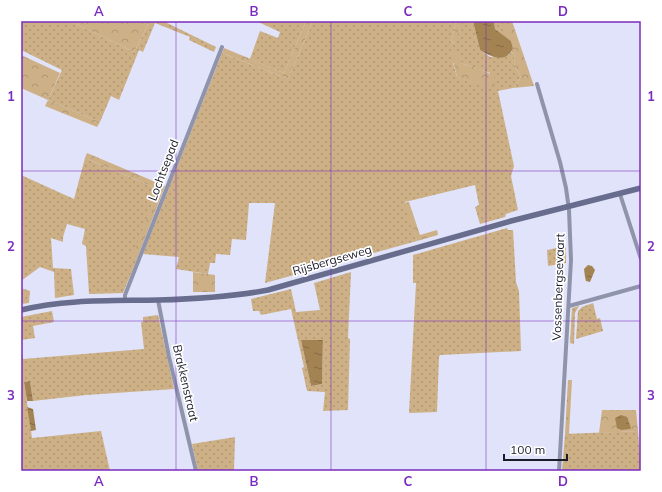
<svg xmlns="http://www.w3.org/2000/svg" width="662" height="492" font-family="Mulish,sans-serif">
<defs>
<pattern id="grass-dots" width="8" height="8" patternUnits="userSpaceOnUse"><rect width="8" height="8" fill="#cdb086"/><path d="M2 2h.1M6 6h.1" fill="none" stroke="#af9774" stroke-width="1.8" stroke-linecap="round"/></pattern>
<pattern id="forest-crowns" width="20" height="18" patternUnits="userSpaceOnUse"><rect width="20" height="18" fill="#cdb086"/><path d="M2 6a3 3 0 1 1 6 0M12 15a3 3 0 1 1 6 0" fill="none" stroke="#af9774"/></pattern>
<pattern id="water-ripples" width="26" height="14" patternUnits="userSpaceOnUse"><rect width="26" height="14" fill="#a38352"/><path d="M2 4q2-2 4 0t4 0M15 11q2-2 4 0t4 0" fill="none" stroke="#846a44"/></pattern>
</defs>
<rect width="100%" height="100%" fill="#e0e3f9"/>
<g fill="url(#grass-dots)" fill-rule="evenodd">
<path d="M 21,21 L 70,21 L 134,52 L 150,21 L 163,21 L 216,47 L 214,52 L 189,40 L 190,37 L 155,23 L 143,52 L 139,50 L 119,100 L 111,96 L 100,122 L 48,100 L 62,70 L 21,50 Z"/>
<path d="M 256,21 L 306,21 L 284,73 L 250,59 L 260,31 L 278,38 L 280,32 Z"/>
<path d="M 313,21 L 456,21 L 451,43 L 456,42 L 456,35 L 460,31 L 464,23 L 464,21 L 473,21 L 480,50 L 490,57 L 509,55 L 511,52 L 514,54 C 515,58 513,63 515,67 C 523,80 522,76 513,88 L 498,91 L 514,166 L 511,176 L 518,210 L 506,214 L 505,217 L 480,224 L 475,207 L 479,205 L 475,185 L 405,202 L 417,241 L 265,283 L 275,203 L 249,203 L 246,240 L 232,239 L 230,255 L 216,254 L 215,263 L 210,263 L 208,274 L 176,269 L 179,257 L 143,254 L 222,53 L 288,79 ZM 461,62 L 463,64 L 490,73 L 493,89 L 457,77 L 453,63 Z"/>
<path d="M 494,21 L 499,21 C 503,26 507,30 505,37 L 495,29 Z"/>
<path d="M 85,158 L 158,189 L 133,257 L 137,259 L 123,293 L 89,294 L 86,246 L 82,244 L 85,229 L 67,224 L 63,237 L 63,242 L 51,238 L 53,268 L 71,269 L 74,295 L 55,298 L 54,272 L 40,267 L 21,281 L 21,234 L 23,227 L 21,226 L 21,175 L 74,199 Z"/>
<path d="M 507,228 L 508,230 L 513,230 L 516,282 L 519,291 L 521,351 L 440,355 L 439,357 L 437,412 L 409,413 L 416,283 L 413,283 L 413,255 Z"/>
<path d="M 566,246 L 566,263 L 548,266 L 547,250 Z"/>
<path d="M 351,272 L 348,338 L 350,339 L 348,410 L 323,411 L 325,392 L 307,391 L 302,368 L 304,367 L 291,309 L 261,315 L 259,311 L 253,311 L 251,299 L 291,289 L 296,312 L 320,310 L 314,283 ZM 301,340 L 323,341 L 322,384 L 311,386 Z"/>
<path d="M 21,288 L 30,291 L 29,303 L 21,304 Z"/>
<path d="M 593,303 L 597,319 L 600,318 L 603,331 L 576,339 L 578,311 L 582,307 Z"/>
<path d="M 579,306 L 575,313 L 574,344 L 570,343 L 572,308 Z"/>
<path d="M 52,311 L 54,322 L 33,326 L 35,338 L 21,340 L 21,317 Z"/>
<path d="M 158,315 L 174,389 L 86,395 L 33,401 L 30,381 L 24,382 L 32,438 L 101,431 L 110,471 L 21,471 L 21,344 L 23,359 L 144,349 L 141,322 L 143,322 L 143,317 Z"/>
<path d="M 638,431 L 641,471 L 562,471 L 565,434 Z"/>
<path d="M 235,437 L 234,470 L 236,471 L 198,471 L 192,444 Z"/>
</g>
<g fill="url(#forest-crowns)">
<path d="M 70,21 L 150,21 L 134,52 Z"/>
<path d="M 306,21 L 313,21 L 288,79 L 222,53 L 224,48 L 284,73 Z"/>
<path d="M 456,21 L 464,21 L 464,27 L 456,35 L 456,42 L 451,43 Z"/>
<path d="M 499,21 L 512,21 L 534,86 L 513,88 C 522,76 523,80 515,67 C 513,63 515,58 514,54 L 511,52 L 513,48 L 511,41 L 505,37 L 505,31 Z"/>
<path d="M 455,52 L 458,52 L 461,62 L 463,64 C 474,68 489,70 496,80 L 493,90 L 457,77 L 452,57 L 452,54 Z"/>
<path d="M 21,55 L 60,73 L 48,100 L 100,122 L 97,127 L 45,106 L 48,100 L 21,88 Z"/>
<path d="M 87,153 L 165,186 L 137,259 L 132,257 L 158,189 L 85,158 Z"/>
<path d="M 409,202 L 420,235 L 437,230 L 438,235 L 417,241 L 404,203 Z"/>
<path d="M 193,272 L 215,275 L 215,292 L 193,292 Z"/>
<path d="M 568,380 L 572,380 L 569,434 L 565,434 Z"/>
<path d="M 602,410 L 636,410 L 638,431 L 599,433 Z"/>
</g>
<g fill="url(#water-ripples)">
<path d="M 473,21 L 494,21 L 495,29 L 511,41 L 513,48 C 506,64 491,57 480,50 Z"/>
<path d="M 588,265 L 592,266 L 595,270 L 590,282 L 586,281 L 585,277 L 584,269 Z"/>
<path d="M 301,340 L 323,340 L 322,384 L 311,386 Z"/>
<path d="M 30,381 L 33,401 L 27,401 L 24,382 Z"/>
<path d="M 27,407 L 33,409 L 36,430 L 31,431 Z"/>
<path d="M 621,415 L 627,417 L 631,428 L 630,429 L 621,430 L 617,428 L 615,418 Z"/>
</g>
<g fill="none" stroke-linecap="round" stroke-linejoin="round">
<g stroke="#9094ab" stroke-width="4">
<path d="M 537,84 L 560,162 L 566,188 L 569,210 L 571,260 L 559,471"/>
<path d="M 620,194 L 641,259"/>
<path d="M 125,300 L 125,295 L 222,47"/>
<path d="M 158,300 L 169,357 L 196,471"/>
<path d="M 569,306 L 641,286"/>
</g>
<path stroke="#686d8e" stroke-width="5.5" d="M 21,310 C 66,299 112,301 158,300 C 195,299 232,297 268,290 L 511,221 L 641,188"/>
</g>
<path fill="none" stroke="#7b2cbf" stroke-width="1" stroke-opacity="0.55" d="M 176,21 L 176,471M 331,21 L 331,471M 486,21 L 486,471M 21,171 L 641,171M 21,321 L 641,321"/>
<g text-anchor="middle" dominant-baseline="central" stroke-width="3.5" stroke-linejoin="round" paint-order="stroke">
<g font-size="12" fill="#1a1b28" stroke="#fff">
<text transform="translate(163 170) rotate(-69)">Lochtsepad</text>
<text transform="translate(332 260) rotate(-16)">Rijsbergseweg</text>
<text transform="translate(558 287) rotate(-88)">Vossenbergsevaart</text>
<text transform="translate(186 383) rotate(77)">Brakkenstraat</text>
</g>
</g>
<rect width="662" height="492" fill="none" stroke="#ffffff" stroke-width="44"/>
<path d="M504 454v6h63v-6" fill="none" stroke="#1a1b28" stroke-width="2"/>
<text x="510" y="454" font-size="12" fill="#1a1b28" stroke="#ffffff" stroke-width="3" paint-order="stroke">100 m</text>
<rect x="22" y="22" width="618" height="448" fill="none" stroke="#7b2cbf" stroke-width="1.5"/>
<g font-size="13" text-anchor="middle" font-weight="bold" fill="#7b2cbf">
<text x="99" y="16">A</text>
<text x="254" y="16">B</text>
<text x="408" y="16">C</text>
<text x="563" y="16">D</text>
<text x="11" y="101">1</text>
<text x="651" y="101">1</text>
<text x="11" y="251">2</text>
<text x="651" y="251">2</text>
<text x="11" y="400">3</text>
<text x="651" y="400">3</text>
<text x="99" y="486">A</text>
<text x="254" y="486">B</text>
<text x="408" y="486">C</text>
<text x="563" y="486">D</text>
</g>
</svg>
